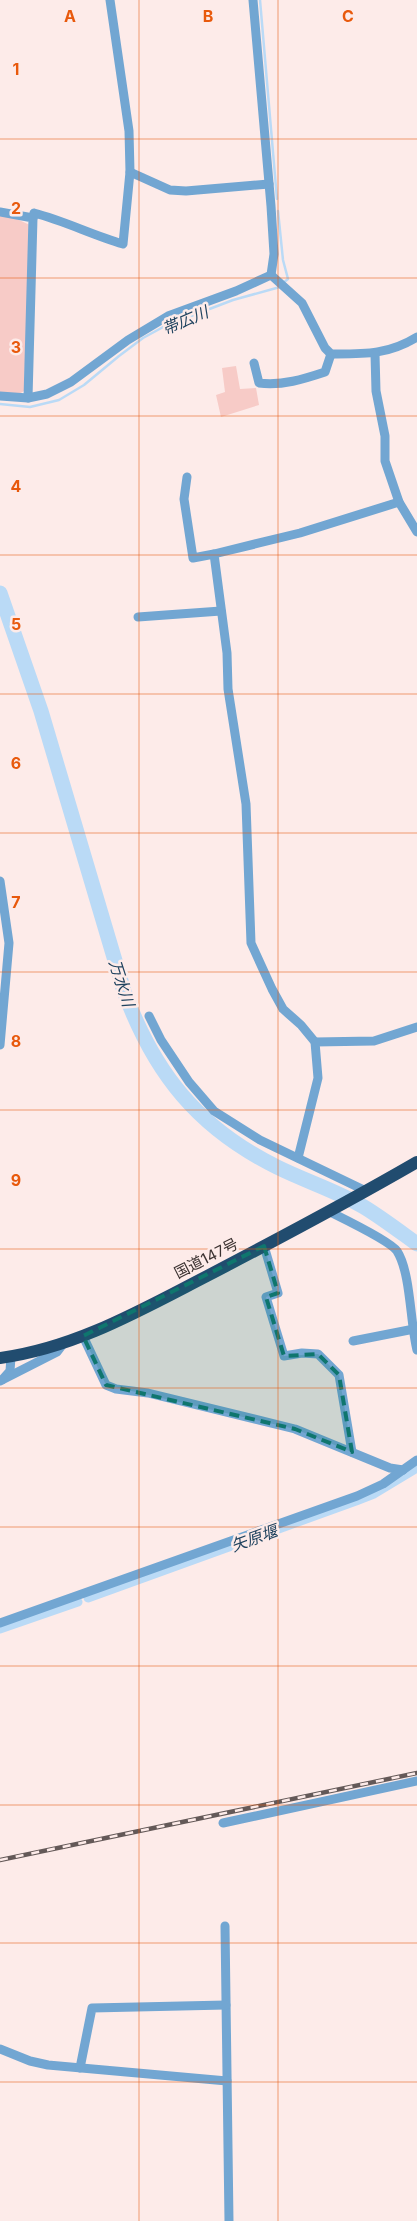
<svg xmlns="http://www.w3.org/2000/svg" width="417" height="2221" font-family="Inter,'Noto Sans JP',sans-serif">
<rect width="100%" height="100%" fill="#fdebe9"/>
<g fill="#f7cbc7">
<path d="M 0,216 L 10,216 L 30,225 L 24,391 L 19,394 L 0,392 Z"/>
<path d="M 236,366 L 240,389 L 256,388 L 259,405 L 221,417 L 216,395 L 225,392 L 222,368 Z"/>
</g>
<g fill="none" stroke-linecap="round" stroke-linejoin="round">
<g stroke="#badaf6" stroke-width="2.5">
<path d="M 260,0 L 277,199"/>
<path d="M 278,211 L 283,260 L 288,279 L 283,283"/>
<path d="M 0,404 L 30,407 L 59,400 L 84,385 L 119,356 L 143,338 L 165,326 L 233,300 L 280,287"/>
</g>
<g stroke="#badaf6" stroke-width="9">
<path d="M 88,1598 L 356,1501 L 374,1494 L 417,1468"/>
<path d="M 0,1629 L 78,1602"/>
</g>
<path stroke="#badaf6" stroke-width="15" d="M 0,593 L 41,711 L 124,991 C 154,1073 198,1128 277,1167 C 305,1181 337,1191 364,1207 C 382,1218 399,1231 417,1244"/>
<g stroke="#72a6d2" stroke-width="9">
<path d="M 253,0 L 271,206 L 274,254 L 271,275"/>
<path d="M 130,172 L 170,190 L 186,191 L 269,184"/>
<path d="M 0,212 L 33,218 L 28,398"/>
<path d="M 33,218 L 34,213 C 65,221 92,235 123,244 L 130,172 L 129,131 L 110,0"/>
<path d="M 271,275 L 302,303 L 325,348 L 331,354 C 364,354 388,355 417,337"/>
<path d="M 375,354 L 376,391 L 385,436 L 385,461 L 399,502 L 417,532"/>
<path d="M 254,363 L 259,383 C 282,386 304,379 325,372 L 331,354"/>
<path d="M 0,396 L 28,398 L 47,394 L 71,382 L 128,340 L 168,316 L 236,291 L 271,275"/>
<path d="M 187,477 L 184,499 L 193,558 L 214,554"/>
<path d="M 138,617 L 221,611"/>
<path d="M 0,881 L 9,943 L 0,1045"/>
<path d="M 149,1016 L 161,1040 L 189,1082 L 214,1111 L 260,1140 L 366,1191"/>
<path d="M 315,1042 L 374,1041 L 417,1027"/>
<path d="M 298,1158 L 318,1078 L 315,1042 L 301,1025 L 283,1009 L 272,989 L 251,943 L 246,804 L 228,689 L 227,653 L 214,554 L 300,533 L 399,502"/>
<path d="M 330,1212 C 344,1219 390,1241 397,1251 C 411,1273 410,1323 417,1350"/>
<path d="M 264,1246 L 278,1293 L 266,1297 L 284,1356 L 302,1353 L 318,1354 L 339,1375 L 352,1452"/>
<path d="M 83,1336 L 106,1385 L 116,1389 L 148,1393 L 295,1429 L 390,1468 L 403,1470"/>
<path d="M 353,1341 L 414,1329"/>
<path d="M 2,1380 L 10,1371 L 11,1357"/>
<path d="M 0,1381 L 57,1352 L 63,1344"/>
<path d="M 0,1623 L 357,1496 L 383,1484 L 417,1460"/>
<path d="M 223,1823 L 417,1781"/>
<path d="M 225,1926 L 229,2221"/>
<path d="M 0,2049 L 30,2061 L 48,2065 L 227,2081"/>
<path d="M 80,2068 L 92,2008 L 226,2005"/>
</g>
<path stroke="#214c6f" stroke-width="12" d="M 0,1358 C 75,1348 141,1310 207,1276 C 278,1239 348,1202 417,1162"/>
<defs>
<path id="rail" d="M 0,1860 L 417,1773"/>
</defs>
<use href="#rail" stroke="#645958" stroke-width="4.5"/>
<use href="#rail" stroke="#fdebe9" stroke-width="2.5" stroke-dasharray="8" stroke-linecap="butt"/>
</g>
<path fill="#0f766e" fill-opacity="0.2" stroke="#0f766e" stroke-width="4" stroke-dasharray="10 6" stroke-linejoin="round" d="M 264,1246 L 278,1293 L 266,1297 L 284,1356 L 318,1354 L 339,1375 L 352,1452 L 295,1429 L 106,1385 L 83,1336 Z"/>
<path fill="none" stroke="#e8590c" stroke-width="1" stroke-opacity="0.55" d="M 139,0 L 139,2221M 278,0 L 278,2221M 0,139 L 417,139M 0,278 L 417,278M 0,416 L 417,416M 0,555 L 417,555M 0,694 L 417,694M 0,833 L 417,833M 0,972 L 417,972M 0,1110 L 417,1110M 0,1249 L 417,1249M 0,1388 L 417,1388M 0,1527 L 417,1527M 0,1666 L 417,1666M 0,1805 L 417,1805M 0,1943 L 417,1943M 0,2082 L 417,2082"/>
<g text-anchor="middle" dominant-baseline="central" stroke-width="5" stroke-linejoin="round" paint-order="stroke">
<g font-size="15" fill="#3b3231" stroke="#fdebe9">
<text transform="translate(206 1258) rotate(-27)">国道147号</text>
</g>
<g font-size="16" font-style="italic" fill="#20435f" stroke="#fdebe9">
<text transform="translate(185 320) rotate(-23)">帯広川</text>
<text transform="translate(122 983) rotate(72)">万水川</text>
<text transform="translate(254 1538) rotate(-20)">矢原堰</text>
</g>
</g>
<g font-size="16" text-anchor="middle" font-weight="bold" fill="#e8590c" stroke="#fdebe9" stroke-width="5" stroke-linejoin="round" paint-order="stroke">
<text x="70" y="22">A</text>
<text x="208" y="22">B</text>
<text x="348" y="22">C</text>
<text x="16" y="75">1</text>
<text x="16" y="214">2</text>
<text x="16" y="353">3</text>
<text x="16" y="492">4</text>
<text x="16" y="630">5</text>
<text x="16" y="769">6</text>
<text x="16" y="908">7</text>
<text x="16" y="1047">8</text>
<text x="16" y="1186">9</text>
</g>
</svg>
